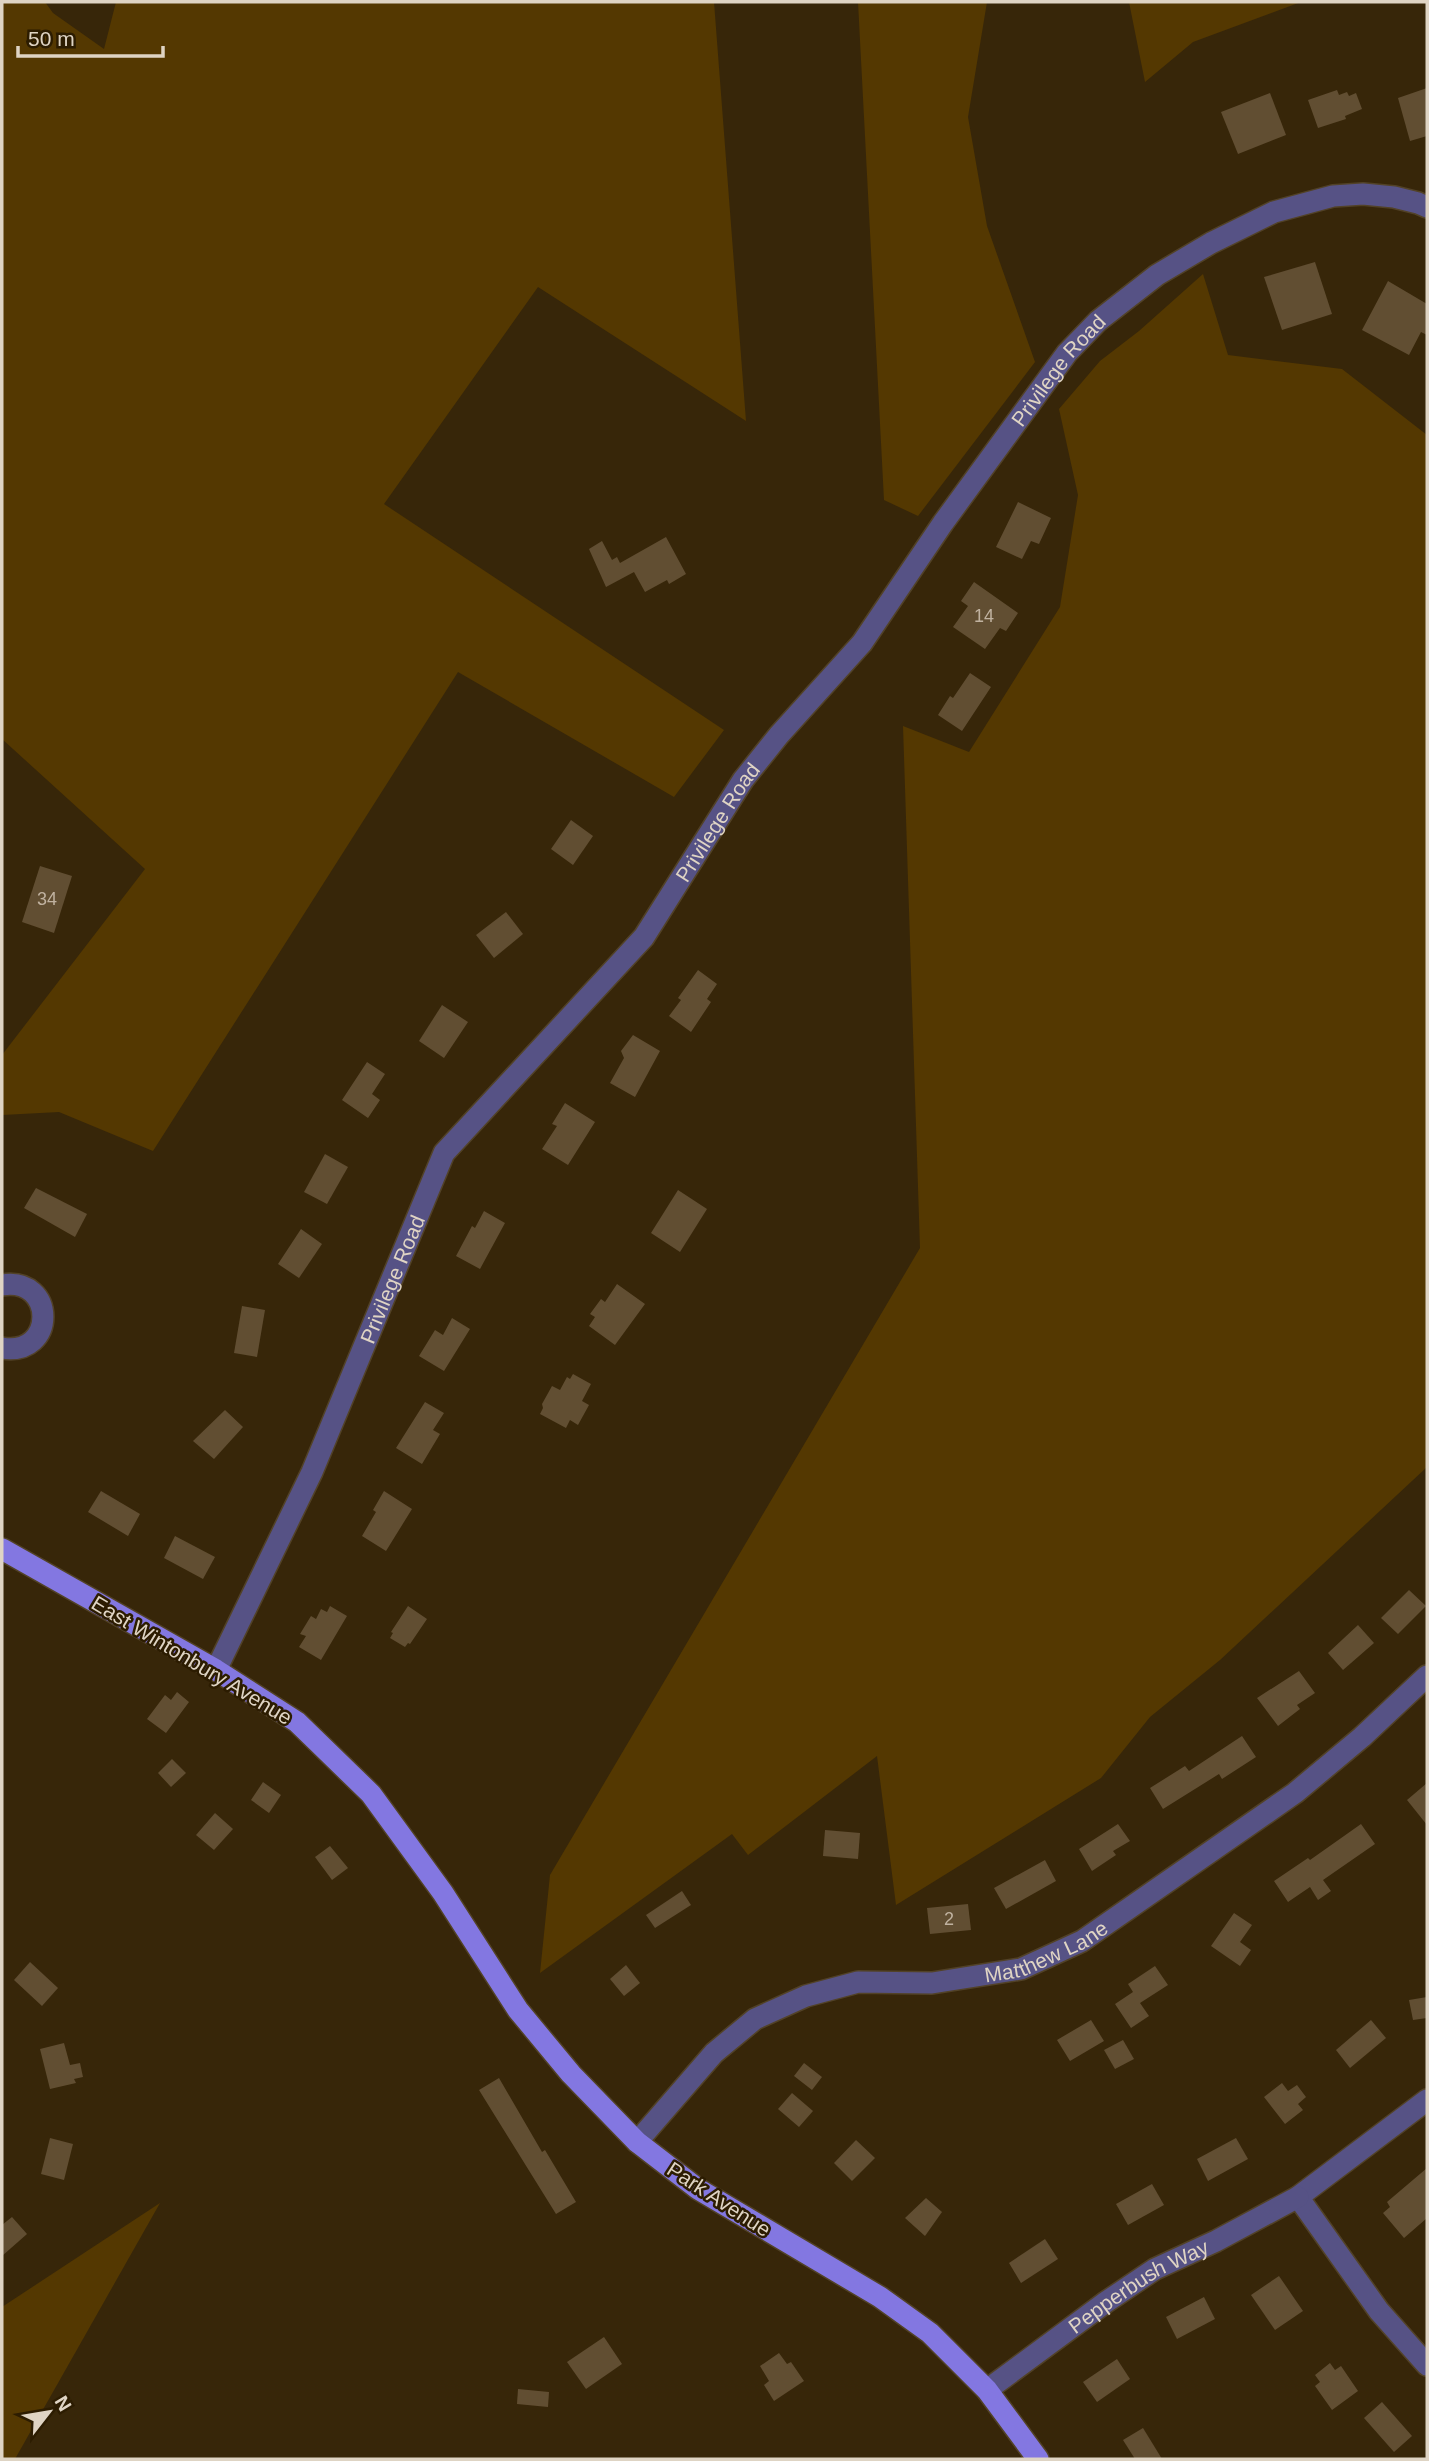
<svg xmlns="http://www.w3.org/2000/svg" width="1429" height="2461" font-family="Helvetica,sans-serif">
<rect width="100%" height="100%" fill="#372609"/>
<g fill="#543801">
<path d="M 2,2 L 45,2 L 53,13 L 104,49 L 116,2 L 714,2 L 746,421 L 538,287 L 384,504 L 724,730 L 674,797 L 458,672 L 153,1151 L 59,1112 L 2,1115 L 2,1055 L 145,869 L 2,739 Z"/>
<path d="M 858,2 L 987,2 L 968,117 L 987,226 L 1035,362 L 918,516 L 884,500 Z"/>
<path d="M 1129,2 L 1301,2 L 1193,42 L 1145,82 Z"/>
<path d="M 1203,274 L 1228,355 L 1342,369 L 1427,435 L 1427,1467 L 1220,1660 L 1150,1717 L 1101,1778 L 896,1905 L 877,1756 L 748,1855 L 732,1834 L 540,1973 L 550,1875 L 920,1248 L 903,726 L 969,752 L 1060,607 L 1078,495 L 1059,409 L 1100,361 L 1139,331 Z"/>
<path d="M 160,2203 L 15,2459 L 2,2459 L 2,2307 Z"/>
</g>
<g fill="#614e32">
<path d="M 1427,88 L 1427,136 L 1410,141 L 1398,98 Z"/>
<path d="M 1337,90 L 1339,95 L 1347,92 L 1349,96 L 1356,93 L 1362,109 L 1345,116 L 1346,119 L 1318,128 L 1308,100 Z"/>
<path d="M 1270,93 L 1286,135 L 1238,154 L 1221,112 Z"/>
<path d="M 1315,262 L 1332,314 L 1282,330 L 1264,277 Z"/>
<path d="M 1388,281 L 1427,304 L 1427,335 L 1421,332 L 1409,355 L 1362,330 Z"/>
<path d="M 1018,502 L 1051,518 L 1039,544 L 1031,541 L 1022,559 L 996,547 Z"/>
<path d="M 666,537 L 686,574 L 669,584 L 667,580 L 645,592 L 634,572 L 606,587 L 589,549 L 602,541 L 612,560 L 617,557 L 620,563 Z"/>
<path d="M 974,582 L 1018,613 L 1006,631 L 1000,628 L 985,649 L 953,627 L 968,606 L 961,601 Z"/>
<path d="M 970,673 L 991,687 L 962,731 L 938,715 L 950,696 L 953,698 Z"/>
<path d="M 571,820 L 593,836 L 573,865 L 551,849 Z"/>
<path d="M 40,866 L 72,876 L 54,933 L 22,922 Z"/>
<path d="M 506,912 L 523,934 L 494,958 L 476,935 Z"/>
<path d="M 698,970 L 717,984 L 707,999 L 711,1002 L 691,1032 L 669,1016 L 681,1000 L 678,998 Z"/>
<path d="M 442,1005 L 468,1022 L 444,1058 L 419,1041 Z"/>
<path d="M 633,1035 L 660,1051 L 635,1097 L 610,1083 L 624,1058 L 621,1051 Z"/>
<path d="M 367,1062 L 385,1074 L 372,1094 L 380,1100 L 368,1118 L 342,1100 Z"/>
<path d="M 565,1103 L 595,1122 L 568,1165 L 542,1149 L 557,1126 L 552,1124 Z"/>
<path d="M 325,1154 L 348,1167 L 327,1204 L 304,1192 Z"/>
<path d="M 36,1188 L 87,1214 L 75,1237 L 24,1208 Z"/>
<path d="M 678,1190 L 707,1209 L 680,1252 L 651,1233 Z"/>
<path d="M 484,1211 L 505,1223 L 480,1269 L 456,1256 L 472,1226 L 475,1228 Z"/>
<path d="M 301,1229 L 322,1244 L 299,1278 L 278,1264 Z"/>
<path d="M 617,1284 L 645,1304 L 615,1345 L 589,1326 L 595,1317 L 590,1314 L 601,1299 L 605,1302 Z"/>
<path d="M 242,1306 L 265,1310 L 257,1357 L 234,1353 Z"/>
<path d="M 452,1318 L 470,1329 L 444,1371 L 419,1356 L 435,1330 L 443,1335 Z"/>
<path d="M 573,1374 L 591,1384 L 582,1401 L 589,1405 L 578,1425 L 570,1420 L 566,1428 L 540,1414 L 543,1408 L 542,1404 L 552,1386 L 560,1390 L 567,1377 L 570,1379 Z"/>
<path d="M 425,1402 L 444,1413 L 433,1430 L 440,1434 L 422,1464 L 396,1448 Z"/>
<path d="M 225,1410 L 243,1427 L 214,1459 L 193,1441 Z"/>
<path d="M 101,1491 L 140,1514 L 128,1536 L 88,1512 Z"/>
<path d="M 384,1491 L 412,1509 L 386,1551 L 362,1536 L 376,1512 L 373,1510 Z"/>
<path d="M 175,1536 L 215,1557 L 203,1579 L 164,1558 Z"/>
<path d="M 1409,1590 L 1426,1606 L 1398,1634 L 1381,1618 Z"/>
<path d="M 330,1606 L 347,1616 L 321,1660 L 299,1647 L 306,1636 L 300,1634 L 311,1616 L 316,1619 L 321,1609 L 327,1612 Z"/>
<path d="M 408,1606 L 427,1619 L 410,1644 L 408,1643 L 405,1647 L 390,1638 L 393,1633 L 391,1632 Z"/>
<path d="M 1358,1625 L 1374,1643 L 1343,1670 L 1328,1653 Z"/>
<path d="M 1299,1671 L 1315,1693 L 1297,1705 L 1300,1709 L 1278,1726 L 1257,1698 Z"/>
<path d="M 177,1692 L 189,1702 L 166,1733 L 147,1719 L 165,1695 L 171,1700 Z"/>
<path d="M 1242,1736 L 1256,1757 L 1222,1779 L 1219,1774 L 1163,1809 L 1150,1788 L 1185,1766 L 1189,1771 Z"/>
<path d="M 172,1759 L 186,1773 L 171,1787 L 158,1773 Z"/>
<path d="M 263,1782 L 281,1795 L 269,1813 L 251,1800 Z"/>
<path d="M 1427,1783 L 1427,1825 L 1407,1800 Z"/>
<path d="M 215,1813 L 233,1829 L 214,1850 L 196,1835 Z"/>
<path d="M 1118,1824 L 1130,1841 L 1113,1851 L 1116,1855 L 1092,1871 L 1079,1849 Z"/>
<path d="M 1361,1824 L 1375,1844 L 1323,1880 L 1331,1891 L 1318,1900 L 1310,1887 L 1288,1902 L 1274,1881 L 1308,1858 L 1310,1860 Z"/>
<path d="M 825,1830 L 860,1833 L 858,1859 L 823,1856 Z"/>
<path d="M 330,1846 L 348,1868 L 332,1880 L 315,1857 Z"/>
<path d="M 1045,1860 L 1056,1881 L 1006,1909 L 994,1888 Z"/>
<path d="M 682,1891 L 691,1905 L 655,1928 L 646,1915 Z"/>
<path d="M 968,1904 L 971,1930 L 930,1934 L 927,1908 Z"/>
<path d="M 1234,1913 L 1252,1925 L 1240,1942 L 1251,1950 L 1240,1966 L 1211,1946 Z"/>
<path d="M 30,1962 L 58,1988 L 42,2006 L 14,1980 Z"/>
<path d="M 626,1965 L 640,1983 L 624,1996 L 610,1979 Z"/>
<path d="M 1155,1966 L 1168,1985 L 1140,2003 L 1149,2016 L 1131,2028 L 1115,2004 L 1133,1992 L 1128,1984 Z"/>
<path d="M 1427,1997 L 1427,2018 L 1413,2020 L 1409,2000 Z"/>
<path d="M 1091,2020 L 1104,2041 L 1070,2061 L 1057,2040 Z"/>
<path d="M 1371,2020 L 1386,2038 L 1350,2068 L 1336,2050 Z"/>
<path d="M 1123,2040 L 1134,2059 L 1115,2069 L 1104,2050 Z"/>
<path d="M 64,2043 L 70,2065 L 80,2063 L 83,2077 L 74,2079 L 76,2083 L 50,2089 L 40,2049 Z"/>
<path d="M 804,2063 L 822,2077 L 812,2090 L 794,2076 Z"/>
<path d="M 499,2078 L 542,2152 L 545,2150 L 576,2202 L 556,2214 L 479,2090 Z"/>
<path d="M 1282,2083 L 1288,2091 L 1297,2085 L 1306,2097 L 1298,2104 L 1303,2110 L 1285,2124 L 1264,2097 Z"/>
<path d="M 792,2093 L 813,2111 L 799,2127 L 778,2109 Z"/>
<path d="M 50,2138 L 73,2144 L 64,2180 L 41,2174 Z"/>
<path d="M 1236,2138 L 1248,2159 L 1208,2181 L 1197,2159 Z"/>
<path d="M 856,2140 L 875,2158 L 852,2181 L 834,2163 Z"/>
<path d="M 1427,2168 L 1427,2218 L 1404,2238 L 1383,2213 L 1390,2207 L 1387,2202 Z"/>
<path d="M 1152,2184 L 1164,2205 L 1128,2225 L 1116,2204 Z"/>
<path d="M 926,2198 L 942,2212 L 925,2236 L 905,2218 Z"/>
<path d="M 12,2217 L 27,2234 L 2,2256 L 2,2225 Z"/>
<path d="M 1045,2239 L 1058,2259 L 1021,2283 L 1009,2263 Z"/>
<path d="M 1279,2276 L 1303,2311 L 1275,2330 L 1251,2295 Z"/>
<path d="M 1204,2297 L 1215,2319 L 1177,2339 L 1166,2317 Z"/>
<path d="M 604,2337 L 622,2364 L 586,2389 L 567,2362 Z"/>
<path d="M 779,2353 L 787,2364 L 791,2362 L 804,2381 L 774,2401 L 764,2385 L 769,2381 L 760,2366 Z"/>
<path d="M 1117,2359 L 1130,2379 L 1097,2402 L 1083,2382 Z"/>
<path d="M 1330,2363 L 1335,2370 L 1341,2366 L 1358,2391 L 1332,2410 L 1315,2386 L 1320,2382 L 1315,2375 Z"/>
<path d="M 518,2389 L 549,2392 L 548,2407 L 517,2404 Z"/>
<path d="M 1382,2402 L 1412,2436 L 1394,2452 L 1364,2418 Z"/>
<path d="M 1143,2428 L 1162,2459 L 1135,2459 L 1123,2440 Z"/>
</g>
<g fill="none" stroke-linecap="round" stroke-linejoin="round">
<defs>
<g id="minor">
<path d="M 2,1285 C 56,1276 57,1357 2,1348"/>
<path id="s1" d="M 216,1670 L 312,1472 L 444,1153 L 644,937 L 743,780 L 779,735 L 862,643 L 943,523 L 1067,353 L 1098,321 L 1157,275 L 1211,243 L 1274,212 L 1333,196 L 1363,194 L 1394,197 L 1418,203 L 1427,207"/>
<path d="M 1427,2100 L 1298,2197 L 1379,2311 L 1427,2365"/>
<path id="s2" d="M 637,2142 L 714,2053 L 755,2019 L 806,1996 L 858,1982 L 932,1983 L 1021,1969 L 1082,1941 L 1295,1793 L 1362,1737 L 1427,1676"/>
<path id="s3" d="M 987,2390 L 1106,2302 L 1155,2269 L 1216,2241 L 1298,2197"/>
</g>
<path id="major" d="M 2,1549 L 216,1670 L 297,1722 L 371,1794 L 443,1893 L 518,2010 L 571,2074 L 637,2142 L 698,2189 L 880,2297 L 930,2333 L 987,2390 L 1038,2459"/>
</defs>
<use href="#minor" stroke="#524227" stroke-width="24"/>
<use href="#major" stroke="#524227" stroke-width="24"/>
<use href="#minor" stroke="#565285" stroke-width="21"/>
<use href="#major" stroke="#8377e1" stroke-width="21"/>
</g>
<g text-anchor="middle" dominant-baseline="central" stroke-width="5" stroke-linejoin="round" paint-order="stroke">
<g font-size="18" fill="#c0b2a0">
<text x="984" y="616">14</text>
<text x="47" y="899">34</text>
<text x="949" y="1919">2</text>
</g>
<g font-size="21" fill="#dfd4c4" stroke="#2c1c01">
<text stroke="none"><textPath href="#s1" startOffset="1563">Privilege Road</textPath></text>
<text stroke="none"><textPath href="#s1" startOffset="996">Privilege Road</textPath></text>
<text stroke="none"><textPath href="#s1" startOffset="429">Privilege Road</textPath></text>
<text transform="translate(192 1660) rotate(31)">East Wintonbury Avenue</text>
<text stroke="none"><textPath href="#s2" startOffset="474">Matthew Lane</textPath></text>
<text transform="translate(719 2199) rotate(33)">Park Avenue</text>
<text stroke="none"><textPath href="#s3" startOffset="184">Pepperbush Way</textPath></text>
</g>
</g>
<rect width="1429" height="2461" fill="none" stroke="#dfd4c4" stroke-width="7"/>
<g transform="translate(49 2412) rotate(59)" stroke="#2c1c01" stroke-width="5" paint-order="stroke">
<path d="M0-5L12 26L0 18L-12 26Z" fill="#dfd4c4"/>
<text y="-10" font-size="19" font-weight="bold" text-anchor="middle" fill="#dfd4c4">N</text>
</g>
<path d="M18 46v10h145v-10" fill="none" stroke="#dfd4c4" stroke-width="3.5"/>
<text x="28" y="46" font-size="21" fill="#dfd4c4" stroke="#2c1c01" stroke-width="5" paint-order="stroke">50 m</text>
</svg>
